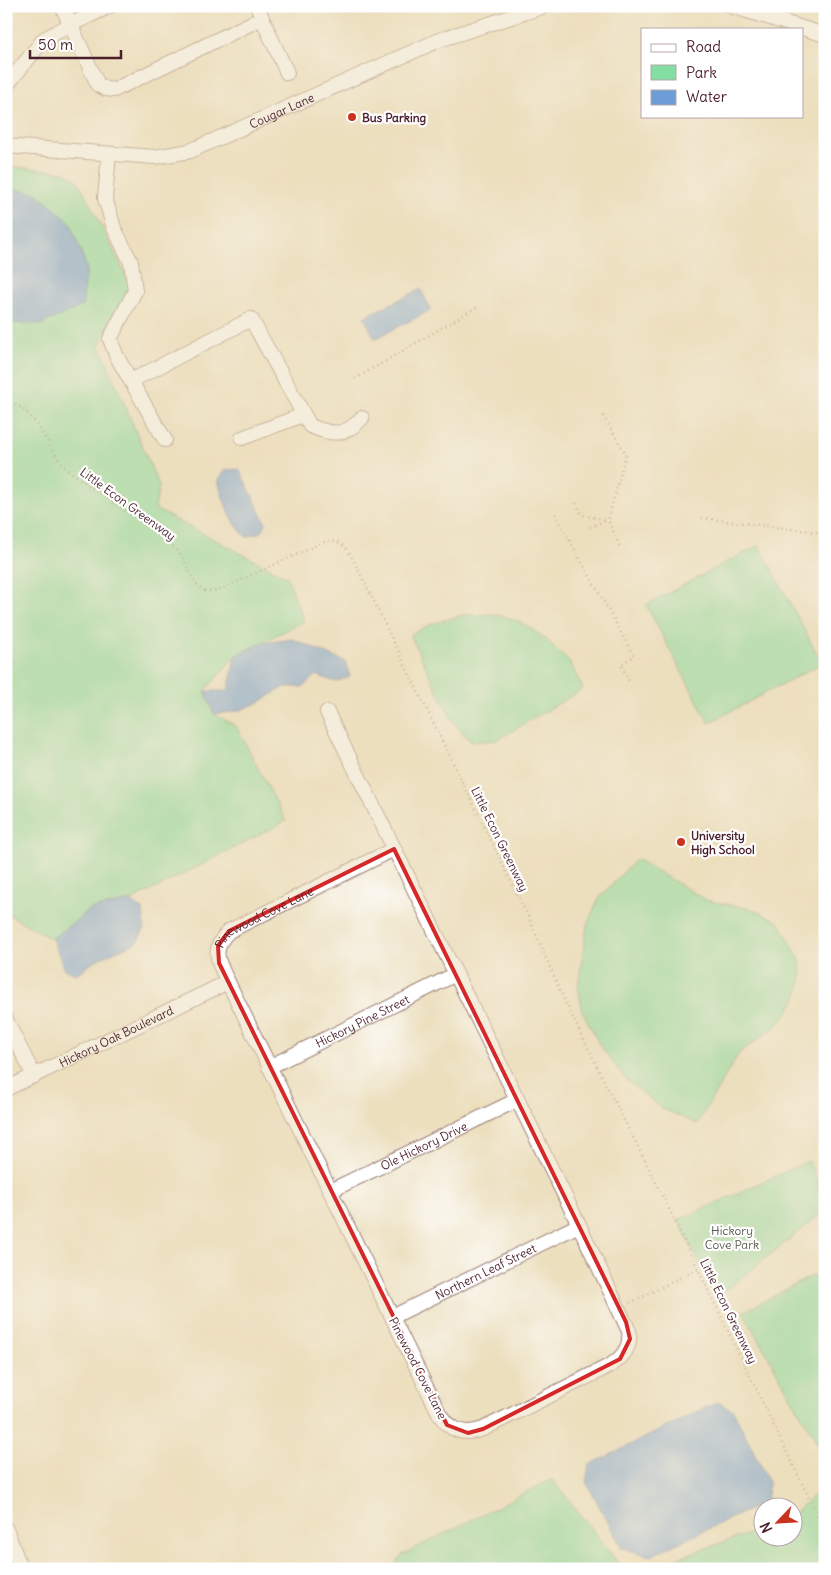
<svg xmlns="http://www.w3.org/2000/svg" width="831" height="1575" font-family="Delius,sans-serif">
<rect width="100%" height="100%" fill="#fff"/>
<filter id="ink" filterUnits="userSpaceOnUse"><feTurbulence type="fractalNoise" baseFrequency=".02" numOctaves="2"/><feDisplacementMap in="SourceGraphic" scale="10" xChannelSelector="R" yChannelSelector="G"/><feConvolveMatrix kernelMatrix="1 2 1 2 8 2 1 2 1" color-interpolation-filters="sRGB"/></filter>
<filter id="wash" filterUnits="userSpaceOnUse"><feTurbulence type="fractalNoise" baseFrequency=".0096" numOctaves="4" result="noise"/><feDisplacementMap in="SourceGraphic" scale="20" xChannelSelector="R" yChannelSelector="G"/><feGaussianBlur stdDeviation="1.12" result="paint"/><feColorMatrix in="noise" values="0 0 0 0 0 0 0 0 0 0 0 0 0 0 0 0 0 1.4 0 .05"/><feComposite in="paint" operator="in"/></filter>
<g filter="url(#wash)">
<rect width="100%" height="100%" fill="#ecdfbe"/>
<g fill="#84dda3" stroke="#677e67">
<path d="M 6,166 L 65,172 L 78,181 L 112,247 L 131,287 L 99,344 L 159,486 L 155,509 L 287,577 L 304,621 L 235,656 L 205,691 L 214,714 L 236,726 L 286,821 L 131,901 L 91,909 L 52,939 L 6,913 Z"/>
<path d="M 759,545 L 822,663 L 709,723 L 646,605 Z"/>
<path d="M 496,614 L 521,622 L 547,640 L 570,663 L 583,689 L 497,740 L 471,742 L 452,720 L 410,635 L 431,624 L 463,615 Z"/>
<path d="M 636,859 L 708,901 L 752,909 L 779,922 L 799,958 L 802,976 L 798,995 L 790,1009 L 778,1025 L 739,1053 L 697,1124 L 663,1109 L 626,1080 L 599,1044 L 583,1012 L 578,986 L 587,925 L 599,898 Z"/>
<path d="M 809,1161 L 825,1201 L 825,1211 L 716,1298 L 678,1220 Z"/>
<path d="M 825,1272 L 825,1457 L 743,1312 L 812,1276 Z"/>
<path d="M 552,1479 L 623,1569 L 391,1569 L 402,1555 Z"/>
<path d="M 825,1484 L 825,1569 L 644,1569 L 763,1529 L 764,1538 L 794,1538 L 794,1514 Z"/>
</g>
<g fill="#6d9dd7" stroke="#5c5e81">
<path d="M 6,187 L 36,193 L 70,222 L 87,268 L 82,306 L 42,324 L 6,323 Z"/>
<path d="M 421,289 L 431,310 L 375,339 L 364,317 Z"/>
<path d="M 239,469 L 266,523 L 262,532 L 246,537 C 231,523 222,499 218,479 L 225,470 Z"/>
<path d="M 293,639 L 346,662 L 350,677 L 335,682 L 316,675 L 303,687 L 285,687 L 260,702 L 238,711 L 214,714 L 205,691 L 228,691 L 235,656 L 262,643 Z"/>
<path d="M 131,901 L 143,910 L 145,928 L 137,942 L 100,958 L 76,974 L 65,970 L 52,939 L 91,909 Z"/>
<path d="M 717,1402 L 733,1410 L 769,1482 L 766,1502 L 650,1556 L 622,1548 L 586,1482 L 589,1465 Z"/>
</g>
</g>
<g filter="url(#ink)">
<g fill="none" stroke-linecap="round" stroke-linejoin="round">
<defs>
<g id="minor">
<path d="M 62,6 L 98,85 L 106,89 L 114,90 L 262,18 L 287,73"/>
<path d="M 257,6 L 262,18"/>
<path d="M 731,6 L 825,35"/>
<path d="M 6,86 L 44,39 L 70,25 L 110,6"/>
<path id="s1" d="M 6,146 L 155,157 L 190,151 L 439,40 L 545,6"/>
<path d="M 109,154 L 105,198 L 114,228 L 131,262 L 135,291 L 110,339 L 117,357 L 165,440"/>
<path d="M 131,381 L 251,319 L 310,426 C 332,435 345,437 362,418"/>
<path d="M 242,438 L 303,415"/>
<path id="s2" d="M 327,712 L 579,1225 L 629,1331 C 631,1347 624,1356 611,1365 L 483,1429 C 464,1436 449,1431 439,1413 L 228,982 C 218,962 210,949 229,931 L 394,849"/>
<path d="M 6,1020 L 34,1076"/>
<path id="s3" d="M 269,1067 L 456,974"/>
<path id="s4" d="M 6,1089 L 228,982"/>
<path id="s5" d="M 330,1191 L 517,1100"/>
<path id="s6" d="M 392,1317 L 579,1225"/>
<path d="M 6,1529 L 21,1569"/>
</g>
</defs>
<use href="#minor" stroke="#9b7f74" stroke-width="16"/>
<g stroke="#9b7f74" stroke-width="2.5" stroke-dasharray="1 4" stroke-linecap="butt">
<path d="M 355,379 L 477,307"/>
<path d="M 6,400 C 41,413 44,447 69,471 L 161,536 C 169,542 176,548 181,556 C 188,565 192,584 203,590 C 207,592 214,591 219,590 L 326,541 C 340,539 347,548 353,559 L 529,918 L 560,991 L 610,1093 L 651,1172 L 825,1531"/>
<path d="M 603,416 L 626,454 L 608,520 L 620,547"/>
<path d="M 576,503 L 582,515 L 608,520"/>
<path d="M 555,514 L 634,656 L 621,664 L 630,683"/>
<path d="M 702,518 L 825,533"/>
<path d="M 590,527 L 606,520"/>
<path d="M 630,1303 L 698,1269"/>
</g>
<use href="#minor" stroke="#fff" stroke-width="14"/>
</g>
</g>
<path d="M0 0H831V1575H0ZM 394,849 L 626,1322 L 630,1339 L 620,1359 L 483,1429 L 468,1433 L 447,1425 L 219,963 L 218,946 L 229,931 Z" fill="#ecdfbe" fill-opacity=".55" fill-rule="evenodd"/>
<path fill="none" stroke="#d62828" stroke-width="4" stroke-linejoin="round" d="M 394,849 L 626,1322 L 630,1339 L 620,1359 L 483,1429 L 468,1433 L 447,1425 L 219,963 L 218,946 L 229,931 Z"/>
<g fill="#c8321e" stroke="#fff" stroke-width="2">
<circle cx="352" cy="117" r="5"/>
<circle cx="681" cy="842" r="5"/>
</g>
<g text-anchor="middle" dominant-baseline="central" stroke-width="4.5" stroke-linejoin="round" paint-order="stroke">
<g font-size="12" fill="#4a1f2b" stroke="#fff">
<text stroke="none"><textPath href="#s1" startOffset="285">Cougar Lane</textPath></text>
<text transform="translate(128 504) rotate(36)">Little Econ Greenway</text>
<text transform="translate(500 839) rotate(64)">Little Econ Greenway</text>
<text stroke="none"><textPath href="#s2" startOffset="1498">Pinewood Cove Lane</textPath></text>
<text stroke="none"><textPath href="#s3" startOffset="104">Hickory Pine Street</textPath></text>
<text stroke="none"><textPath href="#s4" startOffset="122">Hickory Oak Boulevard</textPath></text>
<text stroke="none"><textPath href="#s5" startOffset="104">Ole Hickory Drive</textPath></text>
<text stroke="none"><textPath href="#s6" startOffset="104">Northern Leaf Street</textPath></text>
<text transform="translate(729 1311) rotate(64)">Little Econ Greenway</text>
<text transform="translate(418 1368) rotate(63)">Pinewood Cove Lane</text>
</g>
<g font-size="12" font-weight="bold" fill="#4a1f2b" stroke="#fff" text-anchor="start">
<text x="362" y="117">Bus Parking</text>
<text x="691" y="835">University<tspan x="691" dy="14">High School</tspan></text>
</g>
<g font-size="12" fill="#5b584f" stroke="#fff">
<text x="732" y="1230">Hickory<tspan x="732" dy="14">Cove Park</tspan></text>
</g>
</g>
<rect width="831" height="1575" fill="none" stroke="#fff" stroke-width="25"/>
<rect x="641" y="28" width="162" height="90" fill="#ffffff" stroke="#b7a5aa"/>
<rect x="651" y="44" width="25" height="8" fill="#ffffff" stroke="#b7a5aa"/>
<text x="686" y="52" font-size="15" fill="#4a1f2b">Road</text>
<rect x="651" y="65" width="25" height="15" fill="#84dda3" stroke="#b7a5aa"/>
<text x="686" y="78" font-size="15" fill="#4a1f2b">Park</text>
<rect x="651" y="90" width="25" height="15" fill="#6d9dd7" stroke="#b7a5aa"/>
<text x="686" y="102" font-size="15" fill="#4a1f2b">Water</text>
<g transform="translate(778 1522) rotate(245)"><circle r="24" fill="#ffffff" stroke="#b7a5aa"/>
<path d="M0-4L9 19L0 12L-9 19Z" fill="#c8321e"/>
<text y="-8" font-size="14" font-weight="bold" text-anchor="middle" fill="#4a1f2b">N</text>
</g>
<path d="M30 50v8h91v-8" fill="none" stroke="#4a1f2b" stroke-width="2.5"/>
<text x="38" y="50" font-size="15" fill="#4a1f2b" stroke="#ffffff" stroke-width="4" paint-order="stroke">50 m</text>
</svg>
